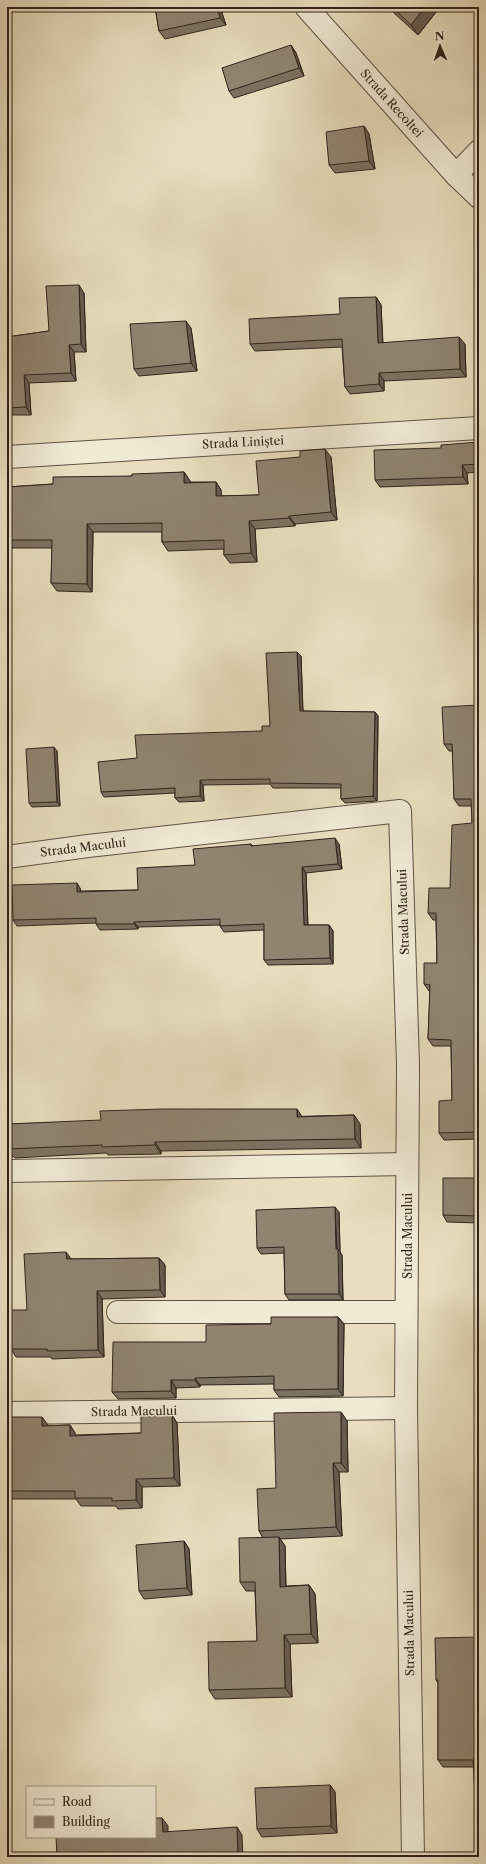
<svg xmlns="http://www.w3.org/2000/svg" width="486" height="1864" font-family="'Libre Caslon Text',serif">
<rect width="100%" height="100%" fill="#e8debf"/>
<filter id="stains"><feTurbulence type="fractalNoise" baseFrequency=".005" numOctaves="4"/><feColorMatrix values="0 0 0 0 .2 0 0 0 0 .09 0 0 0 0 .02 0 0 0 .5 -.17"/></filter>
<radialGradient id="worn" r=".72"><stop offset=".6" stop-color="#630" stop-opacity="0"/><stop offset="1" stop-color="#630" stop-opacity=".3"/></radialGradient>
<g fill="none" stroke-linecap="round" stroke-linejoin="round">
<defs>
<g id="minor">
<path d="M 306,7 L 456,175 L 479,197"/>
<path d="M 456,175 L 479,151"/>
<path d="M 7,457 L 479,428"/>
<path d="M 7,857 L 88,846 L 400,811 L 408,1065 L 406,1408 L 413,1857"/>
<path d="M 7,1171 L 407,1164"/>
<path d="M 118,1312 L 406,1312"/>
<path d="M 7,1413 L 406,1408"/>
</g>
</defs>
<use href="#minor" stroke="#5e5146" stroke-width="24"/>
<use href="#minor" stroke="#f0ead5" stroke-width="22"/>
</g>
<g fill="#7c7261" stroke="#30221d">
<path d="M 155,7 L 220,7 L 226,25 L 165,39 L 159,31 Z"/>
<path d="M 390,7 L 440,7 L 418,35 L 393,12 Z"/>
<path d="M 291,45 L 296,53 L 304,76 L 234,98 L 229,91 Z"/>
<path d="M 364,126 L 369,134 L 375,169 L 335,173 L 329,165 Z"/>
<path d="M 84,293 L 86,352 L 74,352 L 76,381 L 29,383 L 31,415 L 7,415 L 7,337 L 49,331 Z"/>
<path d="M 376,297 L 381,305 L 383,343 L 465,344 L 466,377 L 384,381 L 384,391 L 350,394 L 345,387 L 342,347 L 255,351 L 250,344 L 340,314 Z"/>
<path d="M 191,328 L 197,371 L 139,376 L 134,369 Z"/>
<path d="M 479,442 L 479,472 L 467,473 L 468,484 L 380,487 L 375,480 L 441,448 Z"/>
<path d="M 331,457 L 337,520 L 295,524 L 295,526 L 255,529 L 257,562 L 230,563 L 224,555 L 224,549 L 168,551 L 162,542 L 162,532 L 93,532 L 92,592 L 57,591 L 51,583 L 52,548 L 7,548 L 7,487 L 53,484 L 132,476 L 184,472 L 190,481 L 190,482 L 216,482 L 221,490 L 221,496 L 259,495 Z"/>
<path d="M 301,656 L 303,711 L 375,712 L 378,716 L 377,801 L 345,803 L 341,799 L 341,788 L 273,788 L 270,784 L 203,785 L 204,801 L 179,802 L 175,798 L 175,793 L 104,797 L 101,792 L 137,758 L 262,731 L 270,726 Z"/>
<path d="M 479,705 L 479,1139 L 444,1140 L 439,1133 L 452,1100 L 451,1046 L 433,1046 L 428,1039 L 430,991 L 429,991 L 424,984 L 437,963 L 436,920 L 433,920 L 428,913 L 450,888 L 472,823 L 472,806 L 459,806 L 454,799 L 453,751 L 449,751 L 444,744 Z"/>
<path d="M 57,751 L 60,806 L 32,807 L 29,803 Z"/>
<path d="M 251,844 L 253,846 L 339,844 L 342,869 L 306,873 L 308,925 L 329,925 L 333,931 L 333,964 L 268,965 L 264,960 L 264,930 L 224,932 L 220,926 L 220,925 L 138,927 L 138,929 L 100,930 L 96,924 L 96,923 L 17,926 L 13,920 L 80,888 L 81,891 L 138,890 L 195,865 Z"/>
<path d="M 354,1115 L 360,1124 L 361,1148 L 161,1151 L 161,1154 L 108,1155 L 106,1153 L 15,1158 L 13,1156 L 7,1156 L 7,1124 Z"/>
<path d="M 479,1178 L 479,1223 L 447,1222 L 443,1215 Z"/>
<path d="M 339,1212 L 340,1252 L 342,1255 L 343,1300 L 289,1300 L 285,1294 L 284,1253 L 261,1254 L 257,1248 Z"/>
<path d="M 159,1258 L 165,1265 L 165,1297 L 102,1299 L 104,1357 L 52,1359 L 51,1357 L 16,1357 L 11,1349 L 71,1259 Z"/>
<path d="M 338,1317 L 344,1324 L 343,1396 L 279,1397 L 274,1390 L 274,1384 L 200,1385 L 200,1387 L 176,1388 L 176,1398 L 118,1399 L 112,1392 L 206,1342 L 271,1324 Z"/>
<path d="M 341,1412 L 347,1421 L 348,1472 L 339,1472 L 342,1536 L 280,1539 L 285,1546 L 286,1586 L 309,1585 L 315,1594 L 318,1643 L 290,1644 L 292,1697 L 215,1699 L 209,1690 L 257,1641 L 255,1591 L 246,1591 L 240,1582 L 263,1538 L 259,1531 L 276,1488 Z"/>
<path d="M 172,1415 L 177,1423 L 180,1486 L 142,1487 L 142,1508 L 118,1509 L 116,1506 L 81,1506 L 76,1499 L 12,1499 L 7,1491 L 48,1425 L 48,1426 L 70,1425 L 75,1433 L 75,1435 L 141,1433 Z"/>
<path d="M 184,1541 L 189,1549 L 192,1595 L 144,1599 L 139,1591 Z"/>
<path d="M 479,1637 L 479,1816 L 476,1812 L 474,1767 L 443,1767 L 438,1760 L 438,1683 L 436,1680 Z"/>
<path d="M 330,1785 L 335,1792 L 337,1833 L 262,1837 L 257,1829 Z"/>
</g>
<g fill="#655c4f" stroke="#30221d">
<path d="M 217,7 L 220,7 L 226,25 L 220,18 Z"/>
<path d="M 425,7 L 440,7 L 418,35 L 411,25 Z"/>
<path d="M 291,45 L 296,53 L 304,76 L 299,68 Z"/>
<path d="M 364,126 L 369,134 L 375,169 L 369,161 Z"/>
<path d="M 79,285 L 84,293 L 86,352 L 81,344 Z"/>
<path d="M 376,297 L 381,305 L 383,351 L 378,343 Z"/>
<path d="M 186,321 L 191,328 L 197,371 L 191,363 Z"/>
<path d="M 459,337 L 465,344 L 466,377 L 460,369 Z"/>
<path d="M 69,345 L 74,352 L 76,381 L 71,373 Z"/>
<path d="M 379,373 L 384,381 L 384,391 L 379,384 Z"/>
<path d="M 24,375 L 29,383 L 31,415 L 26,407 Z"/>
<path d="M 325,449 L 331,457 L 337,520 L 331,512 Z"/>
<path d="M 462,465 L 467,473 L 468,484 L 463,477 Z"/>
<path d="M 184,472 L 190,481 L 190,491 L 184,483 Z"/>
<path d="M 216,482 L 221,490 L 222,504 L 216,496 Z"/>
<path d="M 289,516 L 295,524 L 295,526 L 289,518 Z"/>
<path d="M 249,521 L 255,529 L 257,562 L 251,553 Z"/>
<path d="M 87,524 L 93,532 L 92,592 L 87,584 Z"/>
<path d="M 297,652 L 301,656 L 303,716 L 300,711 Z"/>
<path d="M 375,712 L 378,716 L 377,801 L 373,796 Z"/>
<path d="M 54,747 L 57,751 L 60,806 L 57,802 Z"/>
<path d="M 200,780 L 203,785 L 204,801 L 200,796 Z"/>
<path d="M 335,838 L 339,844 L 342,869 L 338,864 Z"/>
<path d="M 302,867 L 306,873 L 308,931 L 304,925 Z"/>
<path d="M 77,883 L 80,888 L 81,897 L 77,892 Z"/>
<path d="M 7,888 L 8,907 L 7,906 Z"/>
<path d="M 134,922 L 138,927 L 138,929 L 134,924 Z"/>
<path d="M 329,925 L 333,931 L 333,964 L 330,958 Z"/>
<path d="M 297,1109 L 303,1118 L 297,1117 Z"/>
<path d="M 354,1115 L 360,1124 L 361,1148 L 355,1139 Z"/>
<path d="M 155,1142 L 161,1151 L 161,1154 L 155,1145 Z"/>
<path d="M 335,1207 L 339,1212 L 340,1252 L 342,1255 L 343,1300 L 339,1294 Z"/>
<path d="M 66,1252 L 72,1260 L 67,1259 Z"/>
<path d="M 159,1258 L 165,1265 L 165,1297 L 160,1290 Z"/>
<path d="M 97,1291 L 102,1299 L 104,1357 L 98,1350 Z"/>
<path d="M 338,1317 L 344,1324 L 343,1396 L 338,1389 Z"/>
<path d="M 195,1378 L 200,1385 L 200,1387 L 195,1380 Z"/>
<path d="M 171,1380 L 176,1388 L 176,1398 L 171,1391 Z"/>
<path d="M 341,1412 L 347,1421 L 348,1472 L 341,1463 Z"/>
<path d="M 172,1415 L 177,1423 L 180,1486 L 174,1478 Z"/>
<path d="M 42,1417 L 48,1425 L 48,1434 L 42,1426 Z"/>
<path d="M 70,1425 L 75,1433 L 76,1444 L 70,1436 Z"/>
<path d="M 333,1463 L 339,1472 L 342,1536 L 336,1527 Z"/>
<path d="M 136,1479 L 142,1487 L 142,1508 L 136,1500 Z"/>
<path d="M 279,1537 L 285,1546 L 286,1595 L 280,1587 Z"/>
<path d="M 184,1541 L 189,1549 L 192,1595 L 187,1588 Z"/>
<path d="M 309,1585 L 315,1594 L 318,1643 L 311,1634 Z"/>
<path d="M 284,1635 L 290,1644 L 292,1697 L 285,1688 Z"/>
<path d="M 330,1785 L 335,1792 L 337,1833 L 331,1826 Z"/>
<path d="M 162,1818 L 168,1826 L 168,1839 L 163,1832 Z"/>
<path d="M 237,1827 L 242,1835 L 243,1857 L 238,1857 Z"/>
</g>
<g fill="#908471" stroke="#30221d">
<path d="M 155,7 L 217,7 L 220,18 L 159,31 Z"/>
<path d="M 392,7 L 425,7 L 411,25 Z"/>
<path d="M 291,45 L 299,68 L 229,91 L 222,68 Z"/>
<path d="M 364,126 L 369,161 L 329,165 L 326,132 Z"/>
<path d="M 79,285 L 81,344 L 69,345 L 71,373 L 24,375 L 26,407 L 7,408 L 7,337 L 49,331 L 46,286 Z"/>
<path d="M 376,297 L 378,343 L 459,337 L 460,369 L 379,373 L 379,384 L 345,387 L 342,339 L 250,344 L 249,319 L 340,314 L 339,298 Z"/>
<path d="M 186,321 L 191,363 L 134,369 L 130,324 Z"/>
<path d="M 479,442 L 479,464 L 462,465 L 463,477 L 375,480 L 374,450 L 441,448 L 441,445 Z"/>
<path d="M 325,449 L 331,512 L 289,516 L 289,518 L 249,521 L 251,553 L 224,555 L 224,540 L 162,542 L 162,523 L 87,524 L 87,584 L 51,583 L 52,540 L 7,540 L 7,487 L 53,484 L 53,477 L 132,476 L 132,474 L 184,472 L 184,483 L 216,482 L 216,496 L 259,495 L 256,461 L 300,457 L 300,451 Z"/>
<path d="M 297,652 L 300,711 L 375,712 L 373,796 L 341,799 L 341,784 L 270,783 L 270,779 L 200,780 L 200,796 L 175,798 L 175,788 L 101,792 L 98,762 L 137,758 L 135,735 L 262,731 L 262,726 L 270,726 L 266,653 Z"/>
<path d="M 479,705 L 479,1132 L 439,1133 L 439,1101 L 452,1100 L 451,1040 L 428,1039 L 430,985 L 424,984 L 424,963 L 437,963 L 436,913 L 428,913 L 429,888 L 450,888 L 452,825 L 472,823 L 471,799 L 454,799 L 452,744 L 444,744 L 442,707 Z"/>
<path d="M 54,747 L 57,802 L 29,803 L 26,749 Z"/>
<path d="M 335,838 L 338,864 L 302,867 L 304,925 L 329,925 L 330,958 L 264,960 L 264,924 L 220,926 L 220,919 L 134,922 L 134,924 L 96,924 L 96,918 L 13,920 L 12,885 L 77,883 L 77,892 L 138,890 L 137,868 L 195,865 L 193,849 L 251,844 L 251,846 Z"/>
<path d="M 162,1109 L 297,1109 L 297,1117 L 354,1115 L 355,1139 L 155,1142 L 155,1145 L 102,1147 L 102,1145 L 8,1149 L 8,1147 L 7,1147 L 7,1124 L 101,1120 L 100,1111 Z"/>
<path d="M 443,1178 L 479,1178 L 479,1216 L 443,1215 Z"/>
<path d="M 335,1207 L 336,1249 L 338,1249 L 339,1294 L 285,1294 L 284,1247 L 257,1248 L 256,1210 Z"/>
<path d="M 66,1252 L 67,1259 L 159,1258 L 160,1290 L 97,1291 L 98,1350 L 47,1351 L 47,1349 L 11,1349 L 11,1310 L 27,1310 L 24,1254 Z"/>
<path d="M 271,1317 L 338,1317 L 338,1389 L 274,1390 L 274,1376 L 195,1378 L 195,1380 L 171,1380 L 171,1391 L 112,1392 L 113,1342 L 206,1342 L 206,1325 L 271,1324 Z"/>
<path d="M 341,1412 L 341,1463 L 333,1463 L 336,1527 L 259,1531 L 257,1489 L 276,1488 L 274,1413 Z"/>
<path d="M 172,1415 L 174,1478 L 136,1479 L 136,1500 L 112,1501 L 112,1498 L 75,1498 L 75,1491 L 7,1491 L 7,1417 L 42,1417 L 42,1426 L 70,1425 L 70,1436 L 141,1433 L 141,1416 Z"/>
<path d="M 279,1537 L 280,1587 L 309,1585 L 311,1634 L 284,1635 L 285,1688 L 209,1690 L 208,1642 L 257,1641 L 255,1582 L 240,1582 L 239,1538 Z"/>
<path d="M 184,1541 L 187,1588 L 139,1591 L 136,1545 Z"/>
<path d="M 479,1637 L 479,1812 L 476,1812 L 473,1760 L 438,1760 L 438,1680 L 436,1680 L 435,1638 Z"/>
<path d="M 330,1785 L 331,1826 L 257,1829 L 255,1788 Z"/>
<path d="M 155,1818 L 162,1818 L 163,1832 L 237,1827 L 238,1857 L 57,1857 L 56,1837 L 155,1837 Z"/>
</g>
<g text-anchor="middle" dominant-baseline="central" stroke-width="3" stroke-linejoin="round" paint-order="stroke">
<g font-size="12" fill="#30221d" stroke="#f0ead5">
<text transform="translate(392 103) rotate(48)">Strada Recoltei</text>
<text transform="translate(243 442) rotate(-3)">Strada Liniștei</text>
<text transform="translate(83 847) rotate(-7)">Strada Macului</text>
<text transform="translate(403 912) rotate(-92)">Strada Macului</text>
<text transform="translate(407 1236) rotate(-90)">Strada Macului</text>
<text transform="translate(134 1411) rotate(-1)">Strada Macului</text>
<text transform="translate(409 1633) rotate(-91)">Strada Macului</text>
</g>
</g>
<rect width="486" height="1864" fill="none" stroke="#e8debf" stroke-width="24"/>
<rect x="8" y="8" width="470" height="1848" fill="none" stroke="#30221d" stroke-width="2"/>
<rect x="12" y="12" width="462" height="1840" fill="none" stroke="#30221d"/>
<rect x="26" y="1786" width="130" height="52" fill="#f0ead5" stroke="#a39a8b"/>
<rect x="34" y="1799" width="20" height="6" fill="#f0ead5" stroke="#a39a8b"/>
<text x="62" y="1806" font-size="12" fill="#30221d">Road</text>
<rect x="34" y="1816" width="20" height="12" fill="#908471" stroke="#a39a8b"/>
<text x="62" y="1826" font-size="12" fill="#30221d">Building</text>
<g transform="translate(440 46) rotate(358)" stroke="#f0ead5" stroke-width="3" paint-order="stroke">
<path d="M0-3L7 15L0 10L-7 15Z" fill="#30221d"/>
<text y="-6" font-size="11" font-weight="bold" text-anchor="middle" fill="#30221d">N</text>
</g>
<rect width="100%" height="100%" filter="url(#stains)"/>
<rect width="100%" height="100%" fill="url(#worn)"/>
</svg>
